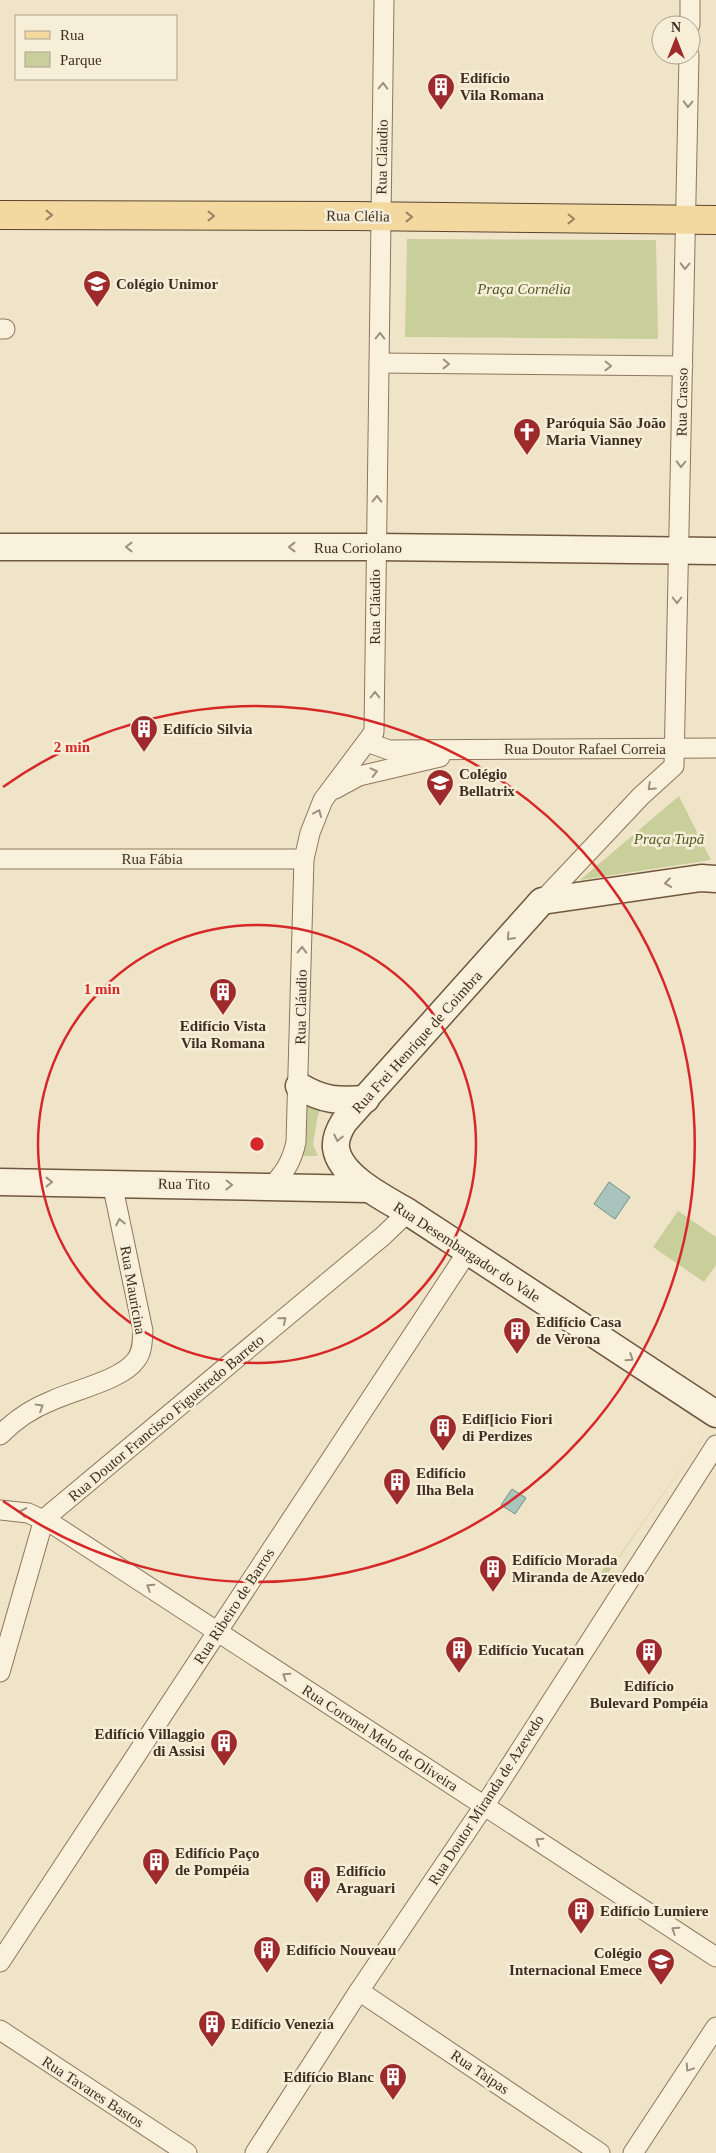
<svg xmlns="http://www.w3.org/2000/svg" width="716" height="2153" font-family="'Times New Roman',serif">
<rect width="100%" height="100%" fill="#f0e4c8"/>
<g fill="#c9cf9b">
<path d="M 407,239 L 656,240 L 658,339 L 405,337 Z"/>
<path d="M 679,796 L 711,860 L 580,880 Z"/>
<path d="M 307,1107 L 322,1108 L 318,1114 L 313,1144 L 318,1156 L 302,1156 Z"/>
<path d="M 678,1211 L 716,1237 L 716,1265 L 704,1282 L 653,1247 Z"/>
<path d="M 716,1418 L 602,1582 L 597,1579 L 610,1558 L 615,1562 Z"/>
</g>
<g fill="#a9c4bc" stroke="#6f938a">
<path d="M 609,1182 L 630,1197 L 615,1219 L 594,1204 Z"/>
<path d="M 512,1489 L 526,1498 L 515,1514 L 501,1505 Z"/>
</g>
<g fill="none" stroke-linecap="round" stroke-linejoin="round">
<defs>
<g id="street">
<path d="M 690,25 L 690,0"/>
<path d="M 0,329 L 5,329"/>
<path d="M 379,363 L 683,366"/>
<path d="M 367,742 L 389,750 L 716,748"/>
<path d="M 335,789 L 359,776 L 440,757"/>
<path d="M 0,859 L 304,859"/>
<path d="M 542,901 L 641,796 L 674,766 L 689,55"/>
<path d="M 272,1186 C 285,1172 292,1161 296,1142 L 304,859 L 310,833 L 323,800 L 374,732 L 384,0"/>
<path d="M 0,1435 C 14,1421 33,1408 51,1401 C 74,1390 122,1380 136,1360 C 143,1351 142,1341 143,1331 L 112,1183"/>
<path d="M 0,1510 L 28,1513 L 54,1525 L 716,1957"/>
<path d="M 0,1672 L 44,1519 L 383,1236 L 408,1212"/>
<path d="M 0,1962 L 468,1251"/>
<path d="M 359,1991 L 600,2153"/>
<path d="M 0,2030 L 187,2153"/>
<path d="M 255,2153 L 359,1991 L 494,1791 L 716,1445"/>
<path d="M 633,2153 L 716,2027"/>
</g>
<g id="secondary">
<path d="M 0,547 L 376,547 L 716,551"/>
<path d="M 716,879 L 701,878 L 542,901 L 344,1122 C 339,1130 335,1139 336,1148 C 340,1177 386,1199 408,1212 L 716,1414"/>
<path d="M 299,1086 C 324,1101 338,1101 366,1099"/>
<path d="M 0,1182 L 368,1189"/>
</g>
<path id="primary" d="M 0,215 L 353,216 L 716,220"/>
</defs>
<use href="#street" stroke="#8d765c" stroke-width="21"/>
<use href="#secondary" stroke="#6f573f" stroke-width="29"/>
<use href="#primary" stroke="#5b4430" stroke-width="30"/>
<use href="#street" stroke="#faf1dc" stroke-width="19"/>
<use href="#secondary" stroke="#faf1dc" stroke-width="26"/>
<use href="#primary" stroke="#f3d9a0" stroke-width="28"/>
</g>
<defs><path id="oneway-chevron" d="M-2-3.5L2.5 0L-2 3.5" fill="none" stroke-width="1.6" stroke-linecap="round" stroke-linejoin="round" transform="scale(1.25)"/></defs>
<g stroke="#9c907e">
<use href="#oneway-chevron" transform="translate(383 86) rotate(-89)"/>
<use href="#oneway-chevron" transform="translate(688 104) rotate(91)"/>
<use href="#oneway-chevron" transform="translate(685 266) rotate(91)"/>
<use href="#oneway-chevron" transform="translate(380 336) rotate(-89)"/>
<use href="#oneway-chevron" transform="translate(446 364) rotate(1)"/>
<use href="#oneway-chevron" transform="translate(608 366) rotate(1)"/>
<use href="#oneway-chevron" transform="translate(681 464) rotate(91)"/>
<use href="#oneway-chevron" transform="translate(377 499) rotate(-89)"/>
<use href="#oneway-chevron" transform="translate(129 547) rotate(-180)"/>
<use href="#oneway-chevron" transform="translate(292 547) rotate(-180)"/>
<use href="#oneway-chevron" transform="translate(677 600) rotate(90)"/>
<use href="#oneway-chevron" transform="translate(375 695) rotate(-90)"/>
<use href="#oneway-chevron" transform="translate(374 772) rotate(-14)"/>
<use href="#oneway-chevron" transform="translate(651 787) rotate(137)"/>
<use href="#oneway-chevron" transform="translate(318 813) rotate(-67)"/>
<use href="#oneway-chevron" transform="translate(668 883) rotate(172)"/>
<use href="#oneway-chevron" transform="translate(510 937) rotate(132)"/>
<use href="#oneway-chevron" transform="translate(302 950) rotate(-89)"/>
<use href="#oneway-chevron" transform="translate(338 1138) rotate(102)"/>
<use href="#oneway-chevron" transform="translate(49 1182)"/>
<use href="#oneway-chevron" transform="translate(229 1185) rotate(1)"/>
<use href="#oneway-chevron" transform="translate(120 1222) rotate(-102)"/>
<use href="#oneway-chevron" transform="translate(283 1320) rotate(-40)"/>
<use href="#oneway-chevron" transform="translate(630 1358) rotate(33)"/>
<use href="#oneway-chevron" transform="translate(40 1407) rotate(-31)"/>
<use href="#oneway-chevron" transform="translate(23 1512) rotate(-169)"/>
<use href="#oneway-chevron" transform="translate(150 1587) rotate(-147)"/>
<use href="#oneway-chevron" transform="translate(286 1676) rotate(-147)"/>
<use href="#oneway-chevron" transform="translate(539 1841) rotate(-147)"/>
<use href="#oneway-chevron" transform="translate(675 1930) rotate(-147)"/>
<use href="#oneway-chevron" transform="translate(689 2068) rotate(124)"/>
</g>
<g stroke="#988460">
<use href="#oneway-chevron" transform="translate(49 215)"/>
<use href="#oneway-chevron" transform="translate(211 216)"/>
<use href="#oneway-chevron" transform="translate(409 217)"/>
<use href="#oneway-chevron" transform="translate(571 219) rotate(1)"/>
</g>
<g fill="none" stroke="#d62828" stroke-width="2.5">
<circle cx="257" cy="1144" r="219"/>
<path d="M3 787A438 438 0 1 1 3 1501"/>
</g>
<defs>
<symbol id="building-pin" viewBox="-11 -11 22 30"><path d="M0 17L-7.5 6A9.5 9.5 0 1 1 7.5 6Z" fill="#9e2a2b" stroke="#f7eed8"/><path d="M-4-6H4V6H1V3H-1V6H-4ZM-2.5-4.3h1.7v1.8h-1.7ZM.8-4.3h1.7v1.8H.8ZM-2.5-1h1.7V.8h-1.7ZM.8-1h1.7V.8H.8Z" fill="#fff"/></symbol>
<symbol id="school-pin" viewBox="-11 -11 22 30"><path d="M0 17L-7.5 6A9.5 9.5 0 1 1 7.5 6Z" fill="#9e2a2b" stroke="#f7eed8"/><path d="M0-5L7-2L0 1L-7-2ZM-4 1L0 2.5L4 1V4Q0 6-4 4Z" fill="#fff"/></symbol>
<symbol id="church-pin" viewBox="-11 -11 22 30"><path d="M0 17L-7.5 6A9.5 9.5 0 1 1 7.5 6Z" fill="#9e2a2b" stroke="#f7eed8"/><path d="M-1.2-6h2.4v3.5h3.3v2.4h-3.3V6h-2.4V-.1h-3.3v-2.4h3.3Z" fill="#fff"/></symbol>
</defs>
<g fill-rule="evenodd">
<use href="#building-pin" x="425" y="71" width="32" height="43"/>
<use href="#school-pin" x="81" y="268" width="32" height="43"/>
<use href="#church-pin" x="511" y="416" width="32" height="43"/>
<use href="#building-pin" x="128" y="713" width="32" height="43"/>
<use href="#school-pin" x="424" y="767" width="32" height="43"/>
<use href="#building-pin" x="207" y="976" width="32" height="43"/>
<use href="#building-pin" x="501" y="1315" width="32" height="43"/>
<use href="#building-pin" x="427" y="1412" width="32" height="43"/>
<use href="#building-pin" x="381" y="1466" width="32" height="43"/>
<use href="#building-pin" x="477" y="1553" width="32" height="43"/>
<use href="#building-pin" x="443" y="1634" width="32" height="43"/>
<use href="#building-pin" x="633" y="1636" width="32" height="43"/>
<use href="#building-pin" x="208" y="1727" width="32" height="43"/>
<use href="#building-pin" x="140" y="1846" width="32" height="43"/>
<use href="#building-pin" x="301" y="1864" width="32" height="43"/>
<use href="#building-pin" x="565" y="1895" width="32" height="43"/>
<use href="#building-pin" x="251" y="1934" width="32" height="43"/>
<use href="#school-pin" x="645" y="1946" width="32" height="43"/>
<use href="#building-pin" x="196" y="2008" width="32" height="43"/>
<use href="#building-pin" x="377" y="2061" width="32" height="43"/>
</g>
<g text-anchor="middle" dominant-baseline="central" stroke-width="5" stroke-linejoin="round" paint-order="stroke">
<g font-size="15" font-weight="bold" fill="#3d2e20" stroke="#f7eed8" text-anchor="start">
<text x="460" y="78">Edifício<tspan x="460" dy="17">Vila Romana</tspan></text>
<text x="116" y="284">Colégio Unimor</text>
<text x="546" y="423">Paróquia São João<tspan x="546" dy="17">Maria Vianney</tspan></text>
<text x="163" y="729">Edifício Silvia</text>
<text x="459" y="774">Colégio<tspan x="459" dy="17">Bellatrix</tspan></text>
<text x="223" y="1026" text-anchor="middle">Edifício Vista<tspan x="223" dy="17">Vila Romana</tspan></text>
<text x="536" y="1322">Edifício Casa<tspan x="536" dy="17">de Verona</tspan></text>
<text x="462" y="1419">Edif[icio Fiori<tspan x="462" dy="17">di Perdizes</tspan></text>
<text x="416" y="1473">Edifício<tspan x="416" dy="17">Ilha Bela</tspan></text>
<text x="512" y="1560">Edifício Morada<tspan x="512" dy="17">Miranda de Azevedo</tspan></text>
<text x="478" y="1650">Edifício Yucatan</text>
<text x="649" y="1686" text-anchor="middle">Edifício<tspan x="649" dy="17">Bulevard Pompéia</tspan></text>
<text x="205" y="1734" text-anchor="end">Edifício Villaggio<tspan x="205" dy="17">di Assisi</tspan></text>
<text x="175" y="1853">Edifício Paço<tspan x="175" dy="17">de Pompéia</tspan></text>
<text x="336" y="1871">Edifício<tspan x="336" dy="17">Araguari</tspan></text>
<text x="600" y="1911">Edifício Lumiere</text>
<text x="286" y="1950">Edifício Nouveau</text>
<text x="642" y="1953" text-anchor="end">Colégio<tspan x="642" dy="17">Internacional Emece</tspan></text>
<text x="231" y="2024">Edifício Venezia</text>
<text x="374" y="2077" text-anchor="end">Edifício Blanc</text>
</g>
<g font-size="15" fill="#3d2e20" stroke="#f7eed8">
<text transform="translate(382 157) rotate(-89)">Rua Cláudio</text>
<text transform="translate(358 216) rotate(1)">Rua Clélia</text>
<text transform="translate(682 402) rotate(-89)">Rua Crasso</text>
<text x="358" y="548">Rua Coriolano</text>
<text transform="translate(375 607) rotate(-90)">Rua Cláudio</text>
<text x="585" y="749">Rua Doutor Rafael Correia</text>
<text x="152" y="859">Rua Fábia</text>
<text transform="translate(301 1007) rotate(-89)">Rua Cláudio</text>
<text transform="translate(417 1042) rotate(-48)">Rua Frei Henrique de Coimbra</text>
<text transform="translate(184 1184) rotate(1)">Rua Tito</text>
<text transform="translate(467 1252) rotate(33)">Rua Desembargador do Vale</text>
<text transform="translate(133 1290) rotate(80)">Rua Mauricina</text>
<text transform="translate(166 1418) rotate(-40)">Rua Doutor Francisco Figueiredo Barreto</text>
<text transform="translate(234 1606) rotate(-57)">Rua Ribeiro de Barros</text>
<text transform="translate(380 1738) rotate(33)">Rua Coronel Melo de Oliveira</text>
<text transform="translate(486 1800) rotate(-57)">Rua Doutor Miranda de Azevedo</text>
<text transform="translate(480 2072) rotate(34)">Rua Taipas</text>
<text transform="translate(93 2092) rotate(33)">Rua Tavares Bastos</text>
</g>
<g font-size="15" font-style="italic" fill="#4d5a26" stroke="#f7eed8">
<text x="524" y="289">Praça Cornélia</text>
<text x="669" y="839">Praça Tupã</text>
</g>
</g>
<circle cx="257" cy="1144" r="8" fill="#d62828" stroke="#f7eed8" stroke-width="2.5"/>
<g font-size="15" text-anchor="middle" font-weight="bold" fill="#d62828" stroke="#f7eed8" stroke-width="5" stroke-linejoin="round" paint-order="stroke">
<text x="72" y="752">2 min</text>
<text x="102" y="994">1 min</text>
</g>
<rect x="15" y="15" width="162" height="65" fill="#f7eed8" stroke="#ada18e"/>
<rect x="25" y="31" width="25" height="8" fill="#f3d9a0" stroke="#ada18e"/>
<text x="60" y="40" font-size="15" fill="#3d2e20">Rua</text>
<rect x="25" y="52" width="25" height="15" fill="#c9cf9b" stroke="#ada18e"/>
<text x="60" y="65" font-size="15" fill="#3d2e20">Parque</text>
<g transform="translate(676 40)"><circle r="24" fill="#f7eed8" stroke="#ada18e"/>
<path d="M0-4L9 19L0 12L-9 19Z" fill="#9e2a2b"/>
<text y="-8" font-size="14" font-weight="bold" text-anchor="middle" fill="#3d2e20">N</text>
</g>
</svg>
